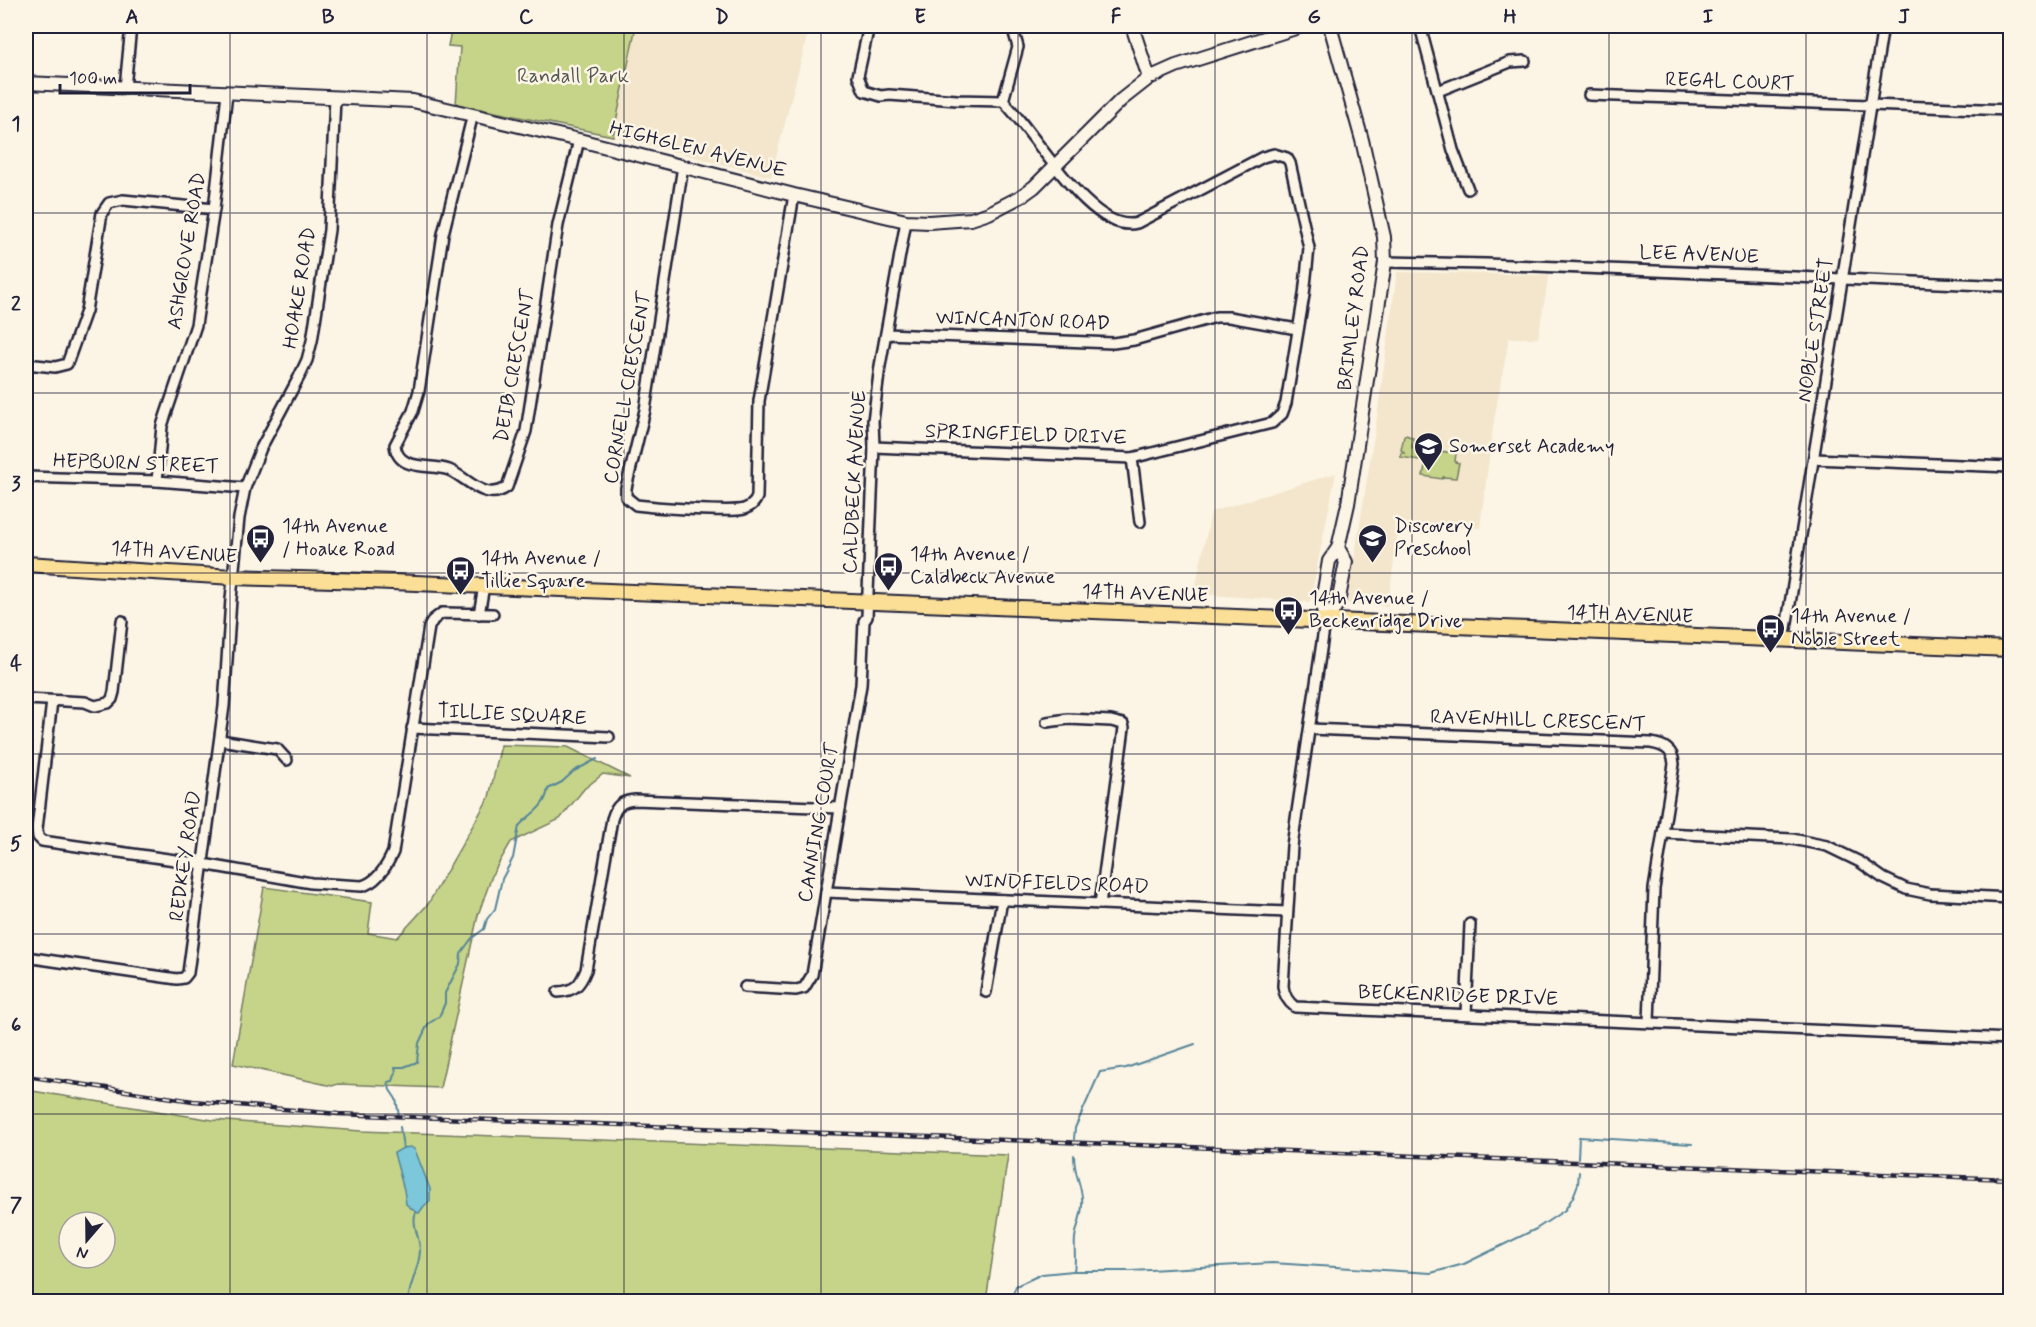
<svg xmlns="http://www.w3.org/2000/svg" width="2036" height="1327" font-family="Mynerve,sans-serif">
<rect width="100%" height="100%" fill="#fcf5e5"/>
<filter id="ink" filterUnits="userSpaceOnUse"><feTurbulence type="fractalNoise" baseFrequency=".0167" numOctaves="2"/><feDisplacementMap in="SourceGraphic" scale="12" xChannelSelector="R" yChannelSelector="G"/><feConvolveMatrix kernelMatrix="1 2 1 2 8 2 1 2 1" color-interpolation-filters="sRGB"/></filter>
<g filter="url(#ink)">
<g fill="#f3e6cc">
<path d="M 636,26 L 810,26 L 771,177 L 613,136 Z"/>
<path d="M 1397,272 L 1549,275 L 1538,338 L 1509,338 L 1494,420 L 1480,528 L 1399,523 L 1388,606 L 1347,604 L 1377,417 Z"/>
<path d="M 1336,473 L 1310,602 L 1194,594 L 1211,512 Z"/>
</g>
<g fill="#c5d488" stroke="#747b62" stroke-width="1.5" fill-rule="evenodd">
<path d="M 452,26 L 636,26 L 613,136 L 456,104 L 460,47 L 448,46 Z"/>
<path d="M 1406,435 L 1413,438 L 1412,448 L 1456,453 L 1455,462 L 1459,463 L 1456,478 L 1443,477 L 1442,479 L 1423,476 L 1426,461 L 1400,457 L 1401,453 L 1404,453 L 1401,450 L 1404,436 Z"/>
<path d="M 501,745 L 568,747 L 630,778 L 603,774 L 584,789 L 560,819 L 511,842 L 493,873 L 478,915 L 440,1088 L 338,1084 L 332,1086 L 233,1064 L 264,887 L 372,902 L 368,933 L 397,938 L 428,904 L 489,797 Z"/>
<path d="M 26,1090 L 213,1120 L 361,1131 L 1008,1155 L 986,1301 L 26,1301 ZM 69,1222 L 105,1222 L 105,1258 L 69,1258 Z"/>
</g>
<path fill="#7bc7da" stroke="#57859a" stroke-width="1.5" d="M 411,1147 L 415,1150 L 430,1189 L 430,1201 L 424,1206 L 419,1213 L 416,1212 L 406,1204 L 404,1190 L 394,1153 L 403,1148 Z"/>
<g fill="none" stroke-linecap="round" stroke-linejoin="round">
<g stroke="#57859a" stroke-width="2">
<path d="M 399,1116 L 396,1099 L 390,1090 L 388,1082 L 393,1081 L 396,1072 L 395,1067 L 404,1067 L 417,1062 L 419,1043 L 428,1024 L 439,1017 L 445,1003 L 445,993 L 460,964 L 461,953 L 472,938 L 484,929 L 487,919 L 495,909 L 502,879 L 513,858 L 519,826 C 531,813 545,808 548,789 L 562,782 L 574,771 L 597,759"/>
<path d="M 400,1127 L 403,1148"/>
<path d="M 1074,1139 L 1075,1128 L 1100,1072 L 1126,1068 L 1195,1044"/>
<path d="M 1074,1155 C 1074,1174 1080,1180 1082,1197 C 1084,1212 1077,1224 1075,1238 C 1074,1249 1076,1260 1074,1271"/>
<path d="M 1578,1158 L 1579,1137 L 1692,1144"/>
<path d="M 408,1302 C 409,1284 420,1267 420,1250 C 420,1238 411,1224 416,1212"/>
<path d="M 1010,1302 L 1016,1286 L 1042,1274 L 1073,1271 L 1132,1271 L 1272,1263 L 1431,1273 L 1464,1264 L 1536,1229 L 1565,1210 L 1573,1197 L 1578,1184 L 1579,1172"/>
</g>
<defs>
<g id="street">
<path d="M 869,26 L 858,76 L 864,91 L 881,96 L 889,95 L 957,100 L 1003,101 C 1033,129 1091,236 1137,223 L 1263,157 L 1274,154 L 1287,158 L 1290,163 L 1309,248 L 1304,295 L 1286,403 L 1282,414 L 1272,423 L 1132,458 L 874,447"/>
<path d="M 1420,26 L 1453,150 L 1468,189"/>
<path d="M 125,88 L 131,26"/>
<path d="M 1438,91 L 1510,62 L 1525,61"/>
<path d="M 1589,95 L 2010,110"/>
<path d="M 1003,101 L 1018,47 L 1012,26"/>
<path d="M 473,114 L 443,234 L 419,391 L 413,411 L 395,445 C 398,473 432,463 449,470 C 468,478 485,503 507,487 L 526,431 L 558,225 L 579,140"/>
<path d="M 683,166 L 645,410 L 626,488 L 626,497 L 636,505 C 651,507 732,513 744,509 C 750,507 755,503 757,497 L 759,401 L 794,195"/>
<path d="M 1385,262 L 1487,264 L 2010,286"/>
<path d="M 886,334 L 1113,343 L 1134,340 L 1216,317 L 1229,317 L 1297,329"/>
<path d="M 26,364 L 55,367 L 67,364 L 86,311 L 102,213 L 109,203 L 123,200 L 214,209"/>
<path d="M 1132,458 L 1140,522"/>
<path d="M 1814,459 L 2010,467"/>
<path d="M 26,477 L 157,481 L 245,488"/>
<path d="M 157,481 L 162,426 L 196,325 L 214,209 L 227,93"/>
<path d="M 479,614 L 484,586"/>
<path d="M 1325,622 L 1292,846 L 1283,986 C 1284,995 1287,1001 1295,1007 L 2010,1039"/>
<path d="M 1784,641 L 1883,26"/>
<path d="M 26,699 L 85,702 L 95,706 L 108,703 L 112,699 L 114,692 L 122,621"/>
<path d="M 52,701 L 37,829 L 38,837 L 42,841 L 203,864 L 311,883 L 362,886 C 377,882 387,866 393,852 L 429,627 L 433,620 L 442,613 L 493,614"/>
<path d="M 1047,722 L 1068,719 L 1111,721 L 1123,724 L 1124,728 L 1100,904"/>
<path d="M 412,728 L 609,737"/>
<path d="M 1310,729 L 1651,743 C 1663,745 1673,749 1674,764 L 1654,889 L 1649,1022"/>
<path d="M 220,740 L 277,749 L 287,760"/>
<path d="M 1663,833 L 1792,839 L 1827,846 L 1860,862 L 1883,878 L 1906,889 L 1930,894 L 2010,898"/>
<path d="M 826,892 L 1287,912"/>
<path d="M 26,957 L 177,979 L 184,978 L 188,973 L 224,706 L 231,599 L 239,518 L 245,488 L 261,448 L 299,377 L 307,360 L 312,341 L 329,230 L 335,98"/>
<path d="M 745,987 L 796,990 L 804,988 L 812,975 L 861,685 L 864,621 L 867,617 L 874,447 L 873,421 L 880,366 L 906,221"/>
<path d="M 558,992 C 575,991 580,985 586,970 L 612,819 C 616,806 621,801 635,800 L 840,808"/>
<path d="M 986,992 L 1002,900"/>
<path d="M 1466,1014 L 1470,924"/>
</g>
<g id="secondary">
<path d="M 1132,26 L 1149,78"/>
<path d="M 26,83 L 413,101 L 579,140 L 794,195 L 906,221 L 929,222 L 971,219 L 989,213 L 1020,197 L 1034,187 L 1121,100 L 1149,78 L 1176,66 L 1302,26"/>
<path d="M 1325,622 L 1322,602 L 1329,561 L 1338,548 L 1348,504 L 1385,262 L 1384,237 L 1362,140 L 1330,26"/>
<path d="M 1325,622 L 1338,603 L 1346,562 L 1338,548"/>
</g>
<path id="primary" d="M 26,564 L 233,577 L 368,581 L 2010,649"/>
</defs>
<use href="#street" stroke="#22223b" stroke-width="14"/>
<use href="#secondary" stroke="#22223b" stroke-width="16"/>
<use href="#primary" stroke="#22223b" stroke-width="18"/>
<use href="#street" stroke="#fcf5e5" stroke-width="9"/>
<use href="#secondary" stroke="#fcf5e5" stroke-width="12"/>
<use href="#primary" stroke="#fbdf96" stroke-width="14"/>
<defs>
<path id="rail" d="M 26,1076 L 193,1101 L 338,1114 L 2010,1179"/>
</defs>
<use href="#rail" stroke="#22223b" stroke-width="4.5"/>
<use href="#rail" stroke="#fcf5e5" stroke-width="2" stroke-dasharray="7" stroke-linecap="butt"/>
</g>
</g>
<path fill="none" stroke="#22223b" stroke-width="1.5" stroke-opacity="0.55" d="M 230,26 L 230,1302M 427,26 L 427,1302M 624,26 L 624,1302M 821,26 L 821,1302M 1018,26 L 1018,1302M 1215,26 L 1215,1302M 1412,26 L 1412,1302M 1609,26 L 1609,1302M 1806,26 L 1806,1302M 26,213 L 2010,213M 26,393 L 2010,393M 26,573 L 2010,573M 26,754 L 2010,754M 26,934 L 2010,934M 26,1114 L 2010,1114"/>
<defs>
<symbol id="school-pin" viewBox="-11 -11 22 30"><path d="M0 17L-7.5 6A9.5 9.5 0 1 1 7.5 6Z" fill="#22223b" stroke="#fcf5e5"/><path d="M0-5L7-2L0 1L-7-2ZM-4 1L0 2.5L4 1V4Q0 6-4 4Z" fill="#fff"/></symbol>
<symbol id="bus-pin" viewBox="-11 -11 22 30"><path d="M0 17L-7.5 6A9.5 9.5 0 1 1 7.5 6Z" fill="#22223b" stroke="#fcf5e5"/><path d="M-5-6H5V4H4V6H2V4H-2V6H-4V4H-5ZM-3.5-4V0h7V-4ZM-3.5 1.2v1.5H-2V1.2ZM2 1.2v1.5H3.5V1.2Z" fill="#fff"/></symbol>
</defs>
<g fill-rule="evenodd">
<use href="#school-pin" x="1412" y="430" width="33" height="45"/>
<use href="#bus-pin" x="244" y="522" width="33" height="45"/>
<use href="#school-pin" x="1356" y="522" width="33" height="45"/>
<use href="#bus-pin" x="872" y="550" width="33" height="45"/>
<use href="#bus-pin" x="444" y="554" width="33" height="45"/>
<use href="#bus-pin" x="1272" y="594" width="33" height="45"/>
<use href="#bus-pin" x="1754" y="612" width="33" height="45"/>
</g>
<g text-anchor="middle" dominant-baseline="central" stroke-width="5" stroke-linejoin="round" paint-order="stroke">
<g font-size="20" fill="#535752" stroke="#fcf5e5">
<text x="573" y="76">Randall Park</text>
</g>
<g font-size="20" fill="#22223b" stroke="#fcf5e5">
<text transform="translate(1730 82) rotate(2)">REGAL COURT</text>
<text transform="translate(698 150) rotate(14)">HIGHGLEN AVENUE</text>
<text transform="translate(187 251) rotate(-81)">ASHGROVE ROAD</text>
<text transform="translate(1699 255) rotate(2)">LEE AVENUE</text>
<text transform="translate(300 288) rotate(-81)">HOAKE ROAD</text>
<text transform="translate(1354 318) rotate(-83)">BRIMLEY ROAD</text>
<text transform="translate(1023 321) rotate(2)">WINCANTON ROAD</text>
<text transform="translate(1816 330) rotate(-81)">NOBLE STREET</text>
<text transform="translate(515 366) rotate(-80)">DEIB CRESCENT</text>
<text transform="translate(628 388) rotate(-80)">CORNELL CRESCENT</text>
<text transform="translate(1026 435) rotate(2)">SPRINGFIELD DRIVE</text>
<text transform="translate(136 464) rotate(2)">HEPBURN STREET</text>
<text transform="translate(855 482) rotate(-87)">CALDBECK AVENUE</text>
<text transform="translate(174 553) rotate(4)">14TH AVENUE</text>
<text transform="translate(1145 594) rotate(2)">14TH AVENUE</text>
<text transform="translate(1630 615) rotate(2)">14TH AVENUE</text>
<text transform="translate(512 715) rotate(3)">TILLIE SQUARE</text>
<text transform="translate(1538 721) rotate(2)">RAVENHILL CRESCENT</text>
<text transform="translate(819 823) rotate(-80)">CANNING COURT</text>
<text transform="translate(186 856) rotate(-82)">REDKEY ROAD</text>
<text transform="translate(1057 884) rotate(2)">WINDFIELDS ROAD</text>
<text transform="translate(1458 996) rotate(2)">BECKENRIDGE DRIVE</text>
</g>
<g font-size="20" fill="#22223b" stroke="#fcf5e5" text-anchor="start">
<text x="1449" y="446">Somerset Academy</text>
<text x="282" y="526">14th Avenue<tspan x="282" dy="23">/ Hoake Road</tspan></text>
<text x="1394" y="526">Discovery<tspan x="1394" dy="23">Preschool</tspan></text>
<text x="910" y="554">14th Avenue /<tspan x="910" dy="23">Caldbeck Avenue</tspan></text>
<text x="481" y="558">14th Avenue /<tspan x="481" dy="23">Tillie Square</tspan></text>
<text x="1309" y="598">14th Avenue /<tspan x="1309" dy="23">Beckenridge Drive</tspan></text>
<text x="1791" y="616">14th Avenue /<tspan x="1791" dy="23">Noble Street</tspan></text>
</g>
</g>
<rect width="2036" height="1327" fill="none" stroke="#fcf5e5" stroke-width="66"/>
<g transform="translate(87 1240) rotate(200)"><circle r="28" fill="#fcf5e5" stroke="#a5a1a1" stroke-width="1.5"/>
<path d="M0-4.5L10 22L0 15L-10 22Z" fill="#22223b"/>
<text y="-9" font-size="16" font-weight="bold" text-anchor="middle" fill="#22223b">N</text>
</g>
<path d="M60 84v9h130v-9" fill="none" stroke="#22223b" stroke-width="3"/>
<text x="69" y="84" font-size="18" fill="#22223b" stroke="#fcf5e5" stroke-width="4.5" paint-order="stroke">100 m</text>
<rect x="33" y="33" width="1970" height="1261" fill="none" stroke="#22223b" stroke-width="2"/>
<g font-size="20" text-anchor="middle" font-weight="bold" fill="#22223b">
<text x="132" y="23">A</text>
<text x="328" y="23">B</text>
<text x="526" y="23">C</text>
<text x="722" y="23">D</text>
<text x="920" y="23">E</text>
<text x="1116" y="23">F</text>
<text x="1314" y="23">G</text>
<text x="1510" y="23">H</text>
<text x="1708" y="23">I</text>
<text x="1904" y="23">J</text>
<text x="16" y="130">1</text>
<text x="16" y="310">2</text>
<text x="16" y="490">3</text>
<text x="16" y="670">4</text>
<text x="16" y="850">5</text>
<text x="16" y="1031">6</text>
<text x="16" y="1211">7</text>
</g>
</svg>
